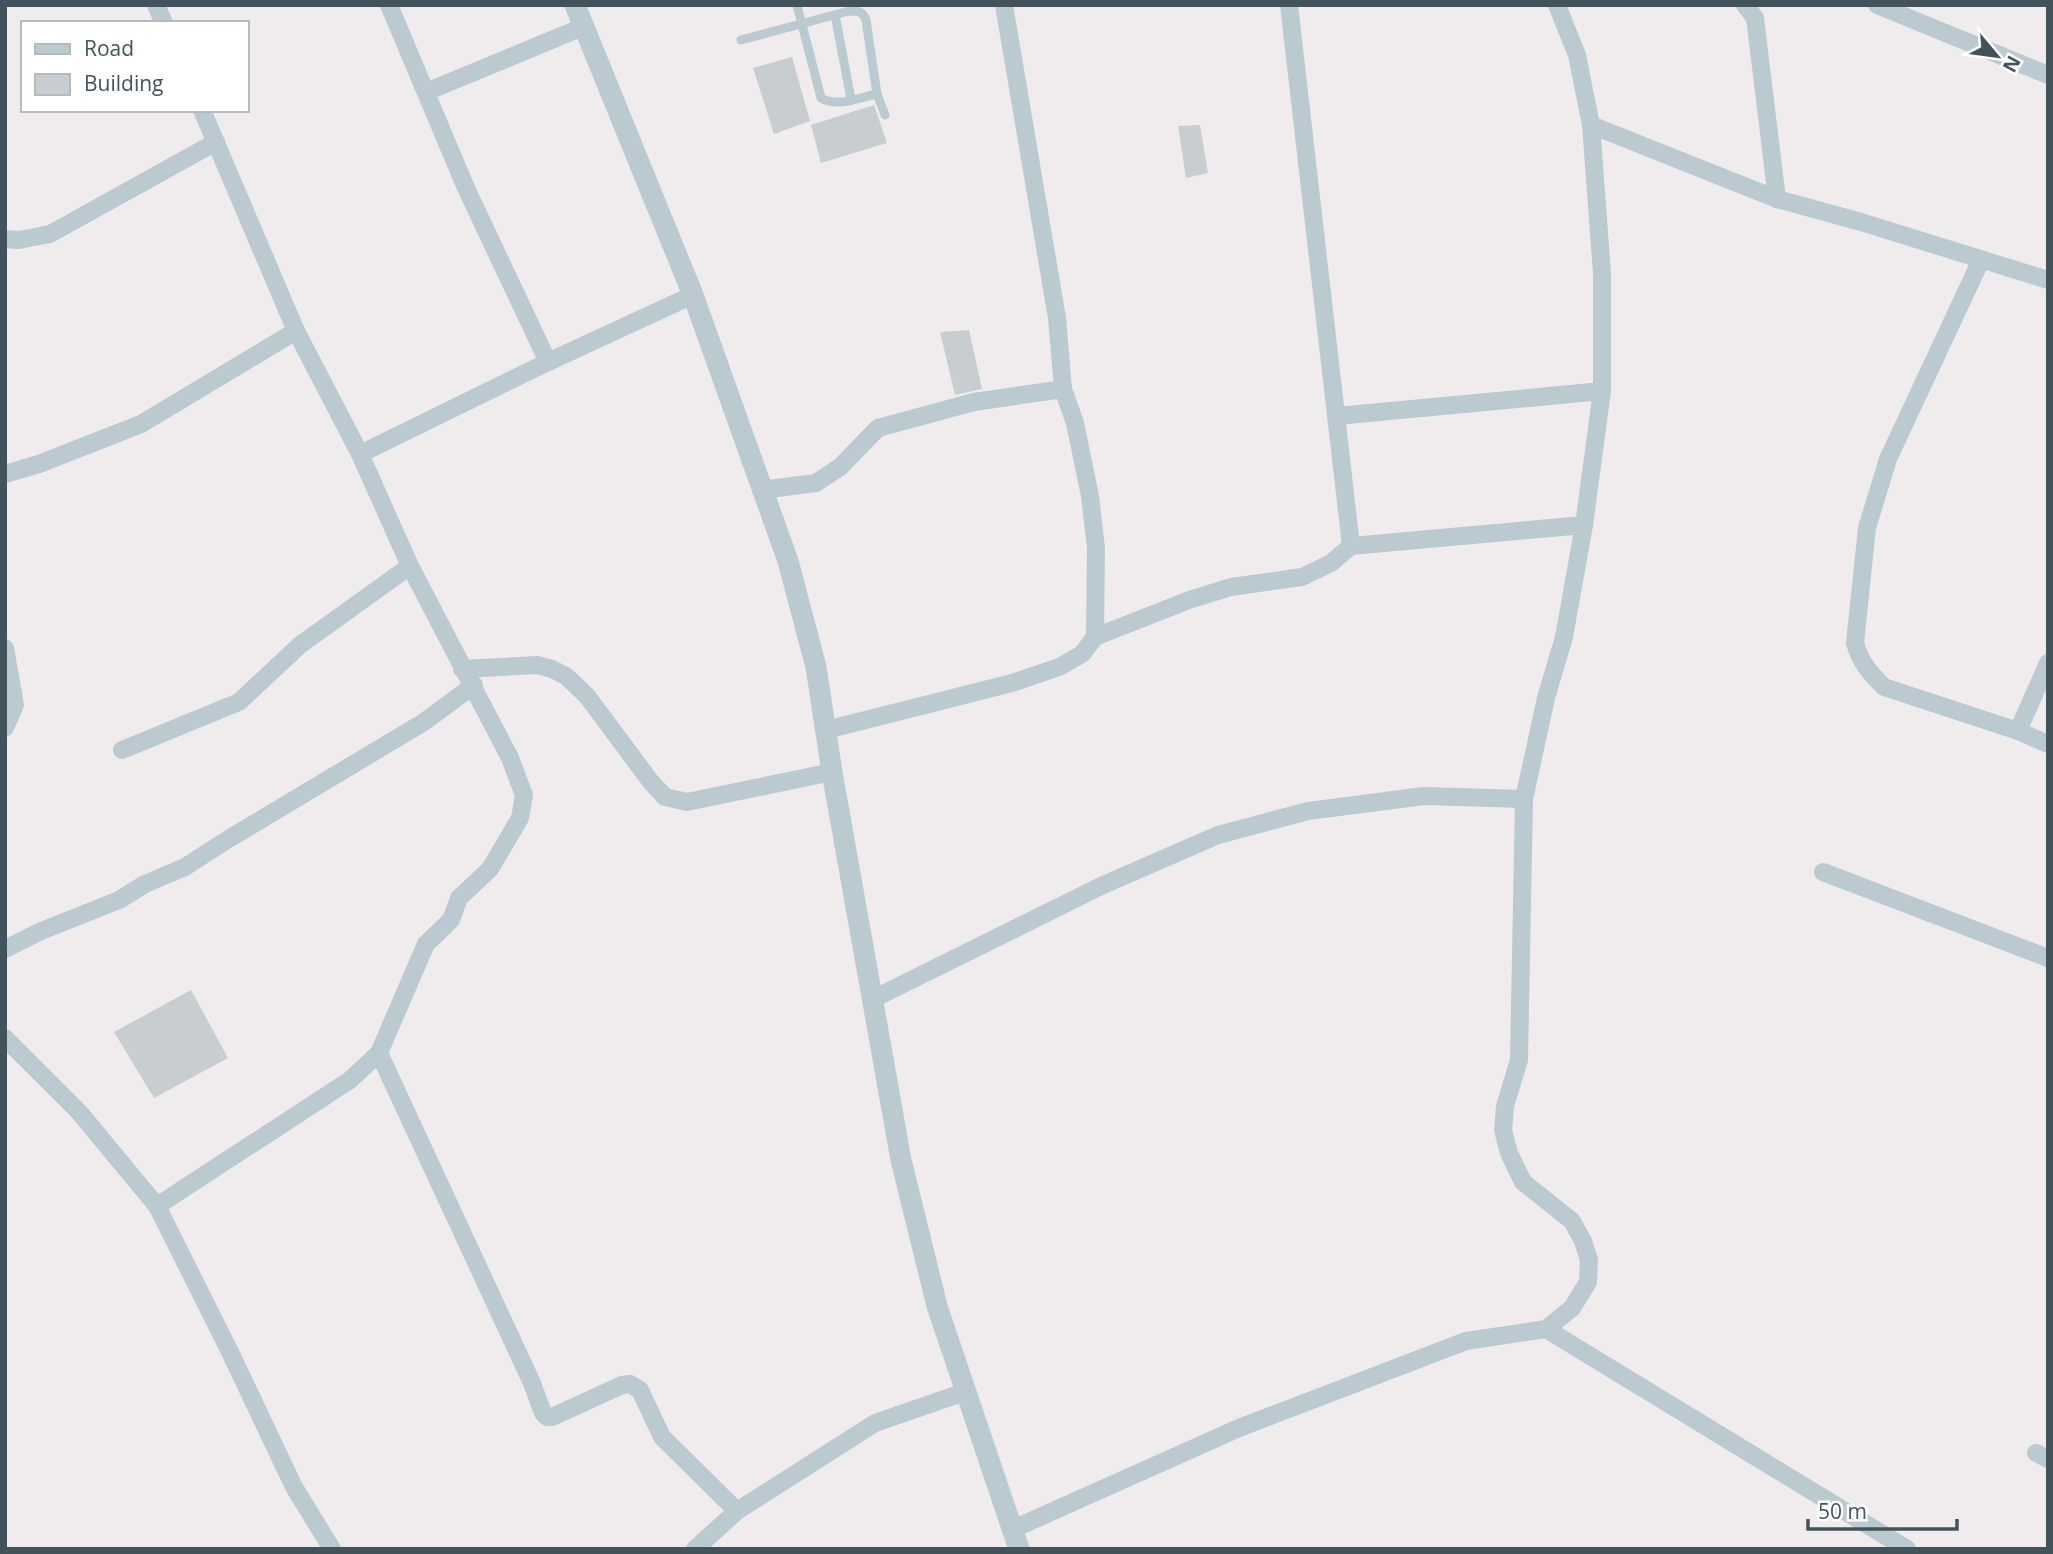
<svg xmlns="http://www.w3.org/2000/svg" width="2053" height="1554" font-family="'Open Sans',sans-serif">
<rect width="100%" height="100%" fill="#f0eced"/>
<g fill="#c8cdd2">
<path d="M 792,57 L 810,121 L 774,134 L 753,68 Z"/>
<path d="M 874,105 L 887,143 L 821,163 L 811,125 Z"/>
<path d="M 1200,125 L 1208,173 L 1186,178 L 1178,126 Z"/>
<path d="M 969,330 L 982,389 L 955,395 L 940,332 Z"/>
<path d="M 191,990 L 228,1058 L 154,1098 L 114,1032 Z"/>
</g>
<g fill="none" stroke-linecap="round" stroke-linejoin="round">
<g stroke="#bbcad1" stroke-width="9">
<path d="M 797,5 L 821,98 C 837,108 860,97 877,94"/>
<path d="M 835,15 L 851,99"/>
<path d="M 741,40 L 849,11 C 858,11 863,11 866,20 L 877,94 L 885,115"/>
</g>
<g stroke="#bbcad1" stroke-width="18">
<path d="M 156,5 L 164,23"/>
<path d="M 389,5 L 466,188 L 548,362"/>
<path d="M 1004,5 L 1057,318 L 1063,389 L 1075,423 L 1090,496 L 1096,548 L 1095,637"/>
<path d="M 1289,5 L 1351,546"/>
<path d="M 1745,5 L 1755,18 L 1777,199"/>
<path d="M 1877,5 L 2048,75"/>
<path d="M 426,92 L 583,27"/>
<path d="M 1591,125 L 1777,199 L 1861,222 L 2048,280"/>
<path d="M 5,239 L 19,240 L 50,234 L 216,142"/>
<path d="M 1981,260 L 1888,459 L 1867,528 L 1855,643 C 1860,662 1870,673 1884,687 L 2018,731 L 2048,744"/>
<path d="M 1337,416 L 1602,391"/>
<path d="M 360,454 L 548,362 L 693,295"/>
<path d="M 5,474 L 39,464 L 141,424 L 296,331"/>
<path d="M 761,490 L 816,483 L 840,467 L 878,428 L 974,402 L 1063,389"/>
<path d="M 5,648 L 15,705 L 5,728"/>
<path d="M 462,669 L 537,665 L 552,669 L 566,676 L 587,696 L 651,782 L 665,797 L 687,802 L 832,772"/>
<path d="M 826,730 L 1012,683 L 1059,667 L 1082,654 L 1095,637 L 1189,600 L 1231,587 L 1302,577 L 1331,563 L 1351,546 L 1584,525"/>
<path d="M 2018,731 L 2048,663"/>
<path d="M 122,750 L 239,702 L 300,645 L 410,566"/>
<path d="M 1823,872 L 2048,958"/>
<path d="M 5,949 L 41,931 L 119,900 L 145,884 L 185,867 L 230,838 L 424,722 L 474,685"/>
<path d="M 873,999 L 1101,886 L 1218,835 L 1308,811 L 1424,796 L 1524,799"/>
<path d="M 5,1038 L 79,1112 L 157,1206 L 230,1352 L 294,1487 L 332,1549"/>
<path d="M 379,1053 L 532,1383 L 543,1413 L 547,1417 L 552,1417 L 622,1385 L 630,1384 L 640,1390 L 662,1437 L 737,1511"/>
<path d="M 157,1206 L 350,1080 L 379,1053 L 426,944 L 451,920 L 459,898 L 490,869 L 520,818 L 524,795 L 510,758 L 410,566 L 360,454 L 296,331 L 202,110"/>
<path d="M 1546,1329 L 1907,1549"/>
<path d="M 2036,1453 L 2048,1459"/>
<path d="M 1013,1529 L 1239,1428 L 1466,1341 L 1546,1329 L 1572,1308 L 1588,1282 L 1589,1260 L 1583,1241 L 1572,1221 L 1523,1182 L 1509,1153 L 1503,1130 L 1505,1106 L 1519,1060 L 1524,799 L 1546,698 L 1564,637 L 1584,525 L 1602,391 L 1602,273 L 1591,125 L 1577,55 L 1557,5"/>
<path d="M 695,1549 L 737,1511 L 875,1423 L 965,1392"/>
</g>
<path stroke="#bbcad1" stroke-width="21" d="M 575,5 L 693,295 L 788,561 L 816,667 L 832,772 L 901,1160 L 937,1306 L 1019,1549"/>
</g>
<rect width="2053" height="1554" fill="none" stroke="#43535c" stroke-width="14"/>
<rect x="21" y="21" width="228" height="91" fill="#ffffff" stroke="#b4babe" stroke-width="2"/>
<rect x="35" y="44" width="35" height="10" fill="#bbcad1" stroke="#b4babe" stroke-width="2"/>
<text x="84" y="56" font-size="21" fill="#43535c">Road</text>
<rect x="35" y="74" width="35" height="21" fill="#c8cdd2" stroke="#b4babe" stroke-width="2"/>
<text x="84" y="91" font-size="21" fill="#43535c">Building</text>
<g transform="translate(1997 56) rotate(119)" stroke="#ffffff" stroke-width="5" paint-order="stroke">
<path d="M0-5L12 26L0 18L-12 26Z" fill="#43535c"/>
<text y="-10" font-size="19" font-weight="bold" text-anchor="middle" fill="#43535c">N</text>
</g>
<path d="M1808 1519v10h149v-10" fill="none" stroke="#43535c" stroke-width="3.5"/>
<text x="1818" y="1519" font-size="21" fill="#43535c" stroke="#ffffff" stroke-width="5" paint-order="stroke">50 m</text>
</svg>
